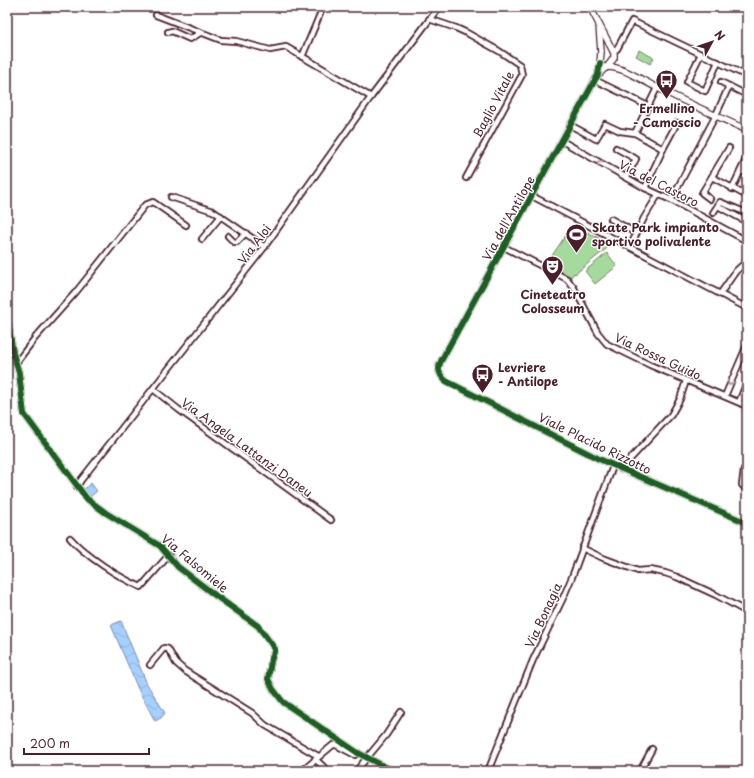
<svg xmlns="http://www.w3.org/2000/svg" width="754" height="778" font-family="'Playpen Sans',sans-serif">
<defs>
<pattern id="water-waves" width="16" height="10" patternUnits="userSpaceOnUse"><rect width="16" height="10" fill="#a4d1ff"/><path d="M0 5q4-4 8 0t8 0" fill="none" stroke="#8fb3db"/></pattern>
</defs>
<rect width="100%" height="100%" fill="#fff"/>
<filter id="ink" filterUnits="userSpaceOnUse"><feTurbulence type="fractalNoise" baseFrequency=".025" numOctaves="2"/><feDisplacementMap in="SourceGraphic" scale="8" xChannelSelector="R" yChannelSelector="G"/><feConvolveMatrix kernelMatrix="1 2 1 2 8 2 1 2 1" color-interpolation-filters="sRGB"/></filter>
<g filter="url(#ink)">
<g fill="#a5da9d" stroke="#787c64">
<path d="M 639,50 L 654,58 L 650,64 L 636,56 Z"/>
<path d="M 578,227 L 611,245 L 575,274 L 574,273 L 571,277 L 547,263 L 566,235 L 573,239 Z"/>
<path d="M 607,253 L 617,266 L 595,284 L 585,271 Z"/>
</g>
<g fill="url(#water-waves)" stroke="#808aaa">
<path d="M 91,483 L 97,491 L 90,497 L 84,489 Z"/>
<path d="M 121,621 L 147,684 L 165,713 L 161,718 L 155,721 L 138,689 L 111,625 Z"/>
</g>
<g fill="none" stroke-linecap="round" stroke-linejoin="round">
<defs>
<g id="minor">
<path d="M 156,15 L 221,40 L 236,41 L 270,50 L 286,47 L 371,97"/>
<path d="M 429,19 L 456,28 L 467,33 L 499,51 L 520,65 L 522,75 L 466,178"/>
<path d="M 168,32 L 172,31 L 190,39 L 200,33"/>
<path d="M 613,51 L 617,49 L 632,21 L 747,76"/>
<path d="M 701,54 L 687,82 L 705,91 L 718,62"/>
<path d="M 302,57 L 323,7"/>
<path d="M 595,80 L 648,106"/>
<path d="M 721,82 L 747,95"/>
<path d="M 570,125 L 596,139 L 605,124 L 620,131 L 635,133 L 663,149 L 645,188"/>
<path d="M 635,133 L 657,88"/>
<path d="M 562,141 L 645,188 L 671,200 L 747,241"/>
<path d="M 616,148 L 636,159 L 626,178"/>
<path d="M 663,149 L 677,123"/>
<path d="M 741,171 L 747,174"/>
<path d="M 712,177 L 747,196"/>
<path d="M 732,189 L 747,157"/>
<path d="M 532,196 L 747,308"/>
<path d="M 171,197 L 213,211 L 265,247"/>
<path d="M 710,199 L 702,193 L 729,148"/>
<path d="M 671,200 L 716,115 L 729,86"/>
<path d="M 718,206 L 747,222"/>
<path d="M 713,213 L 720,202 L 747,213"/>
<path d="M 611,219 L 636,233"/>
<path d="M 228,236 L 234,242 L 237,242 L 246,233"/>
<path d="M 202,239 L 221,216"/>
<path d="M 504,247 L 567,279 L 574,288 L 598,333 L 607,344 L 650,365 L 747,406"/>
<path d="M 630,247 L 644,218 L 658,195"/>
<path d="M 720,294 L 736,271 L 747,261"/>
<path d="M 7,316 L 13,353 L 19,373 L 24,414 L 87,499 L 106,513 L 160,546 L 178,567 L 216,596 L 258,626 L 275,649 L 271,661 L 268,679 L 273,689 L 283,702 L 358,753 L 393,771"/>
<path d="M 16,363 L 35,338 L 76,292 L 145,205 L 153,202 L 186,225"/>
<path d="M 153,389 L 178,409 L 331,520"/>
<path d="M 725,396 L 747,345"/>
<path d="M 739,402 L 747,382"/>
<path d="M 621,469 L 671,415 L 680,399 L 686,381"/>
<path d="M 77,487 L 81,480 L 263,249 L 371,97 L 439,7"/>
<path d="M 747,490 L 742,485 L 744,469 L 747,466"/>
<path d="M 70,538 C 86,556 118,577 141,587 L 169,555"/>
<path d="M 582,548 L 603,558 L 638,571 L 650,570 L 665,573 L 677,577 L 716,595 L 747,612"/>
<path d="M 150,665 L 164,648 L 168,649 L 176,663 L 185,671 L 252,713 L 265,725 L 318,756"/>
<path d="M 315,759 L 328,771"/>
<path d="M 302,771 L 333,745 L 336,745 L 355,755 L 358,753"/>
<path d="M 356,771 L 386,735 L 401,712"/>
<path d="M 488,771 L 533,660 L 563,598 L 572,577 L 613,466"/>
<path d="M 640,771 L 652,749"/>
</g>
<g id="tertiary">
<path d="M 590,7 L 614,53 L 614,58 L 607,67"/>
<path d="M 600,63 L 598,75 L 595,80 L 441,361 C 437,369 439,375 446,381 L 599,459 L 747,523"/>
<path d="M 607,67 C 625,67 642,81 658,88 C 687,103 717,116 747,130"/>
<path d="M 598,75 L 605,68 L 602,66 L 600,63 L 601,52 L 599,25"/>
</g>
<path id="secondary" d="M 605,68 L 607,67"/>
</defs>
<use href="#minor" stroke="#4a1f2b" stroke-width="8"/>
<use href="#tertiary" stroke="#4a1f2b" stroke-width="8"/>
<use href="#secondary" stroke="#4a1f2b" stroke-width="9"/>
<use href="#minor" stroke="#fff" stroke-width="4.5"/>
<use href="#tertiary" stroke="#fff" stroke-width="5.5"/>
<use href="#secondary" stroke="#fff" stroke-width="6"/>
<defs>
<g id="cycleway">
<path d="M 600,63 L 598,75 L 595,80 L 441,361 C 437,369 439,375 446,381 L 599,459 L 747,523"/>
<path d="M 7,316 L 13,353 L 19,373 L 24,414 L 87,499 L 106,513 L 160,546 L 178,567 L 216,596 L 258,626 L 275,649 L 271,661 L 268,679 L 273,689 L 283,702 L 358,753 L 393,771"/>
</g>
</defs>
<use href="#cycleway" stroke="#fff" stroke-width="8"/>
<use href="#cycleway" stroke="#1b5e20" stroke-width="6"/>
</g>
<defs><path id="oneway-chevron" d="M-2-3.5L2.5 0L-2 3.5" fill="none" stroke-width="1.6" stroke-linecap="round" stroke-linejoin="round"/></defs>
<g stroke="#ae9aa0">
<use href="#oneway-chevron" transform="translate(599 163) rotate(-151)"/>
<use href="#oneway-chevron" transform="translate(730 383) rotate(113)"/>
</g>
</g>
<defs>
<symbol id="bus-pin" viewBox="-11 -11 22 30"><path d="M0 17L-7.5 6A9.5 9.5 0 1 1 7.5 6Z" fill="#4a1f2b" stroke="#fff"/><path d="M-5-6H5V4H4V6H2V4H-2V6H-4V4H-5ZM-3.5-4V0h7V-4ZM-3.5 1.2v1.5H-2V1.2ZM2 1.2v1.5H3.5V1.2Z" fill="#fff"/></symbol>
<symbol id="stadium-pin" viewBox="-11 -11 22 30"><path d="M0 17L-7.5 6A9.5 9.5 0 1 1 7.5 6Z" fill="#4a1f2b" stroke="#fff"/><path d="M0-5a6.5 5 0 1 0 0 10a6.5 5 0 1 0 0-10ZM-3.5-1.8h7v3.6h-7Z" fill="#fff"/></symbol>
<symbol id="theatre-pin" viewBox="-11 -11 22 30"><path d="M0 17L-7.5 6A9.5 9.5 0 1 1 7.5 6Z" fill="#4a1f2b" stroke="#fff"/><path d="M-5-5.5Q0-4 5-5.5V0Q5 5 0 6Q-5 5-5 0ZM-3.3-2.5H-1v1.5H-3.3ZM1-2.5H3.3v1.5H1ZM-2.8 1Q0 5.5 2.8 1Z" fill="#fff"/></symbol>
</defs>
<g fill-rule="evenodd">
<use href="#bus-pin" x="654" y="68" width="25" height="34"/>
<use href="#stadium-pin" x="564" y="222" width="25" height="34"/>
<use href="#theatre-pin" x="540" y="254" width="25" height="34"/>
<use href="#bus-pin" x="470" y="362" width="25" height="34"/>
</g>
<g text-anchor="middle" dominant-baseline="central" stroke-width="3" stroke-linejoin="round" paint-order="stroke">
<g font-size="12" fill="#4a1f2b" stroke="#fff">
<text transform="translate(493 104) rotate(-62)">Baglio Vitale</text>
<text transform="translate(659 183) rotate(27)">Via del Castoro</text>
<text transform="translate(508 218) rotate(-61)">Via dell'Antilope</text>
<text transform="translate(254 244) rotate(-53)">Via Aloi</text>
<text transform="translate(658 356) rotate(25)">Via Rossa Guido</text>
<text transform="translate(595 443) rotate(26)">Viale Placido Rizzotto</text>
<text transform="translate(247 447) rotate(36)">Via Angela Lattanzi Daneu</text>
<text transform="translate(195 563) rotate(40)">Via Falsomiele</text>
<text transform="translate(543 615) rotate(-65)">Via Bonagia</text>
</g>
<g font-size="12" font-weight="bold" fill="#4a1f2b" stroke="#fff">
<text x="667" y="108">Ermellino<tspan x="667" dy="14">- Camoscio</tspan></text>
<text x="592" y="227" text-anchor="start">Skate Park impianto<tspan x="592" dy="14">sportivo polivalente</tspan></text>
<text x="553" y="294">Cineteatro<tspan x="553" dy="14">Colosseum</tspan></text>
<text x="498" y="367" text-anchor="start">Levriere<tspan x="498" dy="14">- Antilope</tspan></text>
</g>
</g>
<rect width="754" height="778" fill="none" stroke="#fff" stroke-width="24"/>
<rect x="12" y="12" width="730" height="754" fill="none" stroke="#4a1f2b" stroke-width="1.5" filter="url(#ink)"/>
<g transform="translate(712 42) rotate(50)" stroke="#ffffff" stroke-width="3" paint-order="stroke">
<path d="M0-3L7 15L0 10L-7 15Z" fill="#4a1f2b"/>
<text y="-6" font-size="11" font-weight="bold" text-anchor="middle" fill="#4a1f2b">N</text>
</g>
<path d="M24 748v6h125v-6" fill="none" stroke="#4a1f2b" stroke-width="2"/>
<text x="30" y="748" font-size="12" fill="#4a1f2b" stroke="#ffffff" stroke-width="3" paint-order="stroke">200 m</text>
</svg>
